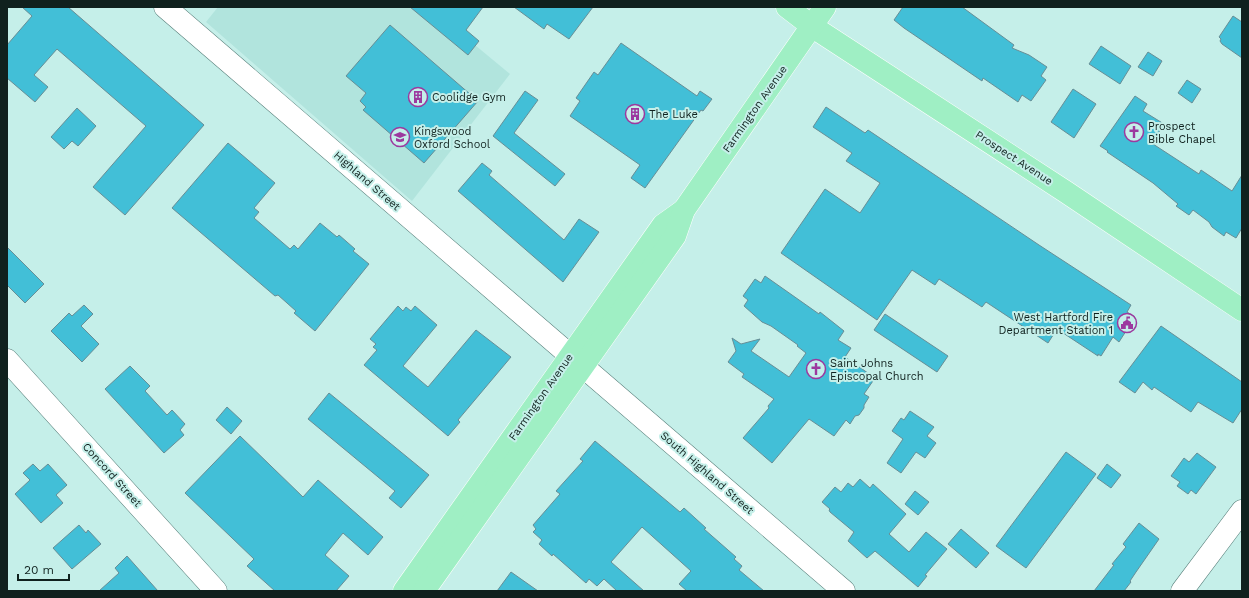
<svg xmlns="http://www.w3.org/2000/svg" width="1249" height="598" font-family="'Work Sans',sans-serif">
<rect width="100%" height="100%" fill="#c5efe9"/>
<path fill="#b1e4dd" d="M 218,7 L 429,7 L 510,74 L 412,201 L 206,22 Z"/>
<g fill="#42bfd7" stroke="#678e96">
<path d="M 22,7 L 68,7 L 204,125 L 125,215 L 93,187 L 146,126 L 57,49 L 34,75 L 48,87 L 35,102 L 7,78 L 7,45 L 32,16 Z"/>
<path d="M 410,7 L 483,7 L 466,30 L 479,41 L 468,55 Z"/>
<path d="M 514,7 L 593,7 L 569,39 L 547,24 L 544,29 Z"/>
<path d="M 903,7 L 962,7 L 1014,45 L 1012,48 L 1029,55 L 1047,67 L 1041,76 L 1046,80 L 1031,101 L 1022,95 L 1018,102 L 983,78 L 982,81 L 904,28 L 894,20 Z"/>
<path d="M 1233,16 L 1242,22 L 1242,58 L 1222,44 L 1220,41 L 1221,39 L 1219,37 Z"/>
<path d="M 390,25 L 478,101 L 424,163 L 363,110 L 366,107 L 360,101 L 366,93 L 346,76 Z"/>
<path d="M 621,43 L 697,96 L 700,91 L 712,99 L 703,111 L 701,110 L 645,188 L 631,178 L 640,165 L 570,116 L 580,101 L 576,98 L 594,72 L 598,75 Z"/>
<path d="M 1101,46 L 1131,66 L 1120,84 L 1089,64 Z"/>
<path d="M 1148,52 L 1162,61 L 1153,76 L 1138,67 Z"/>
<path d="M 1187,80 L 1201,89 L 1192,103 L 1178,93 Z"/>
<path d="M 1073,89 L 1096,104 L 1074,138 L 1051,122 Z"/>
<path d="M 525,91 L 538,100 L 514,133 L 565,174 L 555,186 L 493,136 Z"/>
<path d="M 1135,96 L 1147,104 L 1143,111 L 1164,124 L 1155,138 L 1157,139 L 1153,144 L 1199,174 L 1201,170 L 1232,191 L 1242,175 L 1242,228 L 1236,238 L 1226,232 L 1224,236 L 1212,227 L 1209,222 L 1193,210 L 1189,215 L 1176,206 L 1178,204 L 1153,183 L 1107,152 L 1108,151 L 1100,146 Z"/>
<path d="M 826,107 L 865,133 L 868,130 L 1039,245 L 1131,305 L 1127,312 L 1135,317 L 1119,342 L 1113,337 L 1101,356 L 1098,354 L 1098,356 L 1057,329 L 1048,343 L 986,302 L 982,307 L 939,279 L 935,285 L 912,270 L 877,320 L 781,253 L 825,189 L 860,213 L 880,183 L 846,161 L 852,153 L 813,127 Z"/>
<path d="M 77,108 L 96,126 L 78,146 L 72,141 L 64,149 L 51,137 Z"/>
<path d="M 228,143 L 275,183 L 254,208 L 259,212 L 254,218 L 290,249 L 294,245 L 298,249 L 320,223 L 337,237 L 339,235 L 355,249 L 353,251 L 369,264 L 315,331 L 294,313 L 296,311 L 278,295 L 275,296 L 172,208 Z"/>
<path d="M 482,163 L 492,171 L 489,175 L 564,240 L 579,219 L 599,232 L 563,282 L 458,191 Z"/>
<path d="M 7,247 L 44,284 L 25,303 L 7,285 Z"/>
<path d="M 765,276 L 819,314 L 820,312 L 844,331 L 838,340 L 851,348 L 845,357 L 875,378 L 864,394 L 869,397 L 864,405 L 864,408 L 859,415 L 855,416 L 850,424 L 846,420 L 834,436 L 809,419 L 772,463 L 743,438 L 769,408 L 768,406 L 774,399 L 742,377 L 744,374 L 728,362 L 736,351 L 732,338 L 741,344 L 760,339 L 751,351 L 789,377 L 806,353 L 797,346 L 798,345 L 771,326 L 762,322 L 744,306 L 748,300 L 743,296 L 755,279 L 761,283 Z"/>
<path d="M 84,305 L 93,314 L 81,326 L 99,344 L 82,362 L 51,331 L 69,313 L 72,316 Z"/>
<path d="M 398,306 L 403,311 L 406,307 L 411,311 L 415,306 L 437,325 L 403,366 L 428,387 L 476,330 L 511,357 L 458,420 L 460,422 L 448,436 L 364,365 L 377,350 L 373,347 L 376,344 L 370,339 Z"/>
<path d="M 885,314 L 948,356 L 937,372 L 874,330 Z"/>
<path d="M 1161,326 L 1242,382 L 1242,409 L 1233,423 L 1198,402 L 1191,412 L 1154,387 L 1152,390 L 1143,382 L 1135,393 L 1119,382 Z"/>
<path d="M 130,366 L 150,386 L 145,391 L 167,415 L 172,410 L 185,424 L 180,430 L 184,435 L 164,453 L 105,389 Z"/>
<path d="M 329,393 L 429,475 L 401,508 L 389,498 L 395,491 L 308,419 Z"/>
<path d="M 227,407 L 242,421 L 231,434 L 216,420 Z"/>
<path d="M 910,411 L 934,427 L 927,436 L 936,443 L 925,458 L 916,452 L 901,473 L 887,463 L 903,439 L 892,431 L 901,418 L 904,420 Z"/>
<path d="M 240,436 L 303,497 L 318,480 L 383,537 L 368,555 L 343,533 L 325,555 L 349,576 L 336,591 L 275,591 L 247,566 L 254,559 L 185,493 Z"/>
<path d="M 595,441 L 680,512 L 684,508 L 706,528 L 704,529 L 736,557 L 734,559 L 742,566 L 739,570 L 764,591 L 687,591 L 679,584 L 691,571 L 642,527 L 611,562 L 644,591 L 617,591 L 604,579 L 597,586 L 589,579 L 586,583 L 553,554 L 552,556 L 539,544 L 542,540 L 533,532 L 536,529 L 533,525 L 560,494 L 556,491 L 583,461 L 580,459 Z"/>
<path d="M 1066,452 L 1096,474 L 1026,568 L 996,546 Z"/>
<path d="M 1197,453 L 1216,467 L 1196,494 L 1191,490 L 1188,494 L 1177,486 L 1180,482 L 1171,476 L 1184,458 L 1189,462 Z"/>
<path d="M 33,464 L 40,471 L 48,464 L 67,485 L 56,495 L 63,503 L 41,523 L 15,494 L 30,480 L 23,473 Z"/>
<path d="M 1107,464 L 1121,475 L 1111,488 L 1097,478 Z"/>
<path d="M 860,479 L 870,488 L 873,484 L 906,514 L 889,534 L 909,552 L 926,532 L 947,549 L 925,575 L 927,576 L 918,587 L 875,551 L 867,558 L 848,541 L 854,532 L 830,512 L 829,510 L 830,509 L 822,502 L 835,487 L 841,492 L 848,483 L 853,487 Z"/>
<path d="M 915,491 L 929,502 L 918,515 L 905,504 Z"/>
<path d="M 1139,523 L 1159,539 L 1136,572 L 1130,581 L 1131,582 L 1124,591 L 1094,591 L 1114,565 L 1112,564 L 1126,547 L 1123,544 Z"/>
<path d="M 79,525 L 86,533 L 88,530 L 101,544 L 72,569 L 53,548 Z"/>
<path d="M 961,529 L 989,553 L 976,568 L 948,544 Z"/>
<path d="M 127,556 L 158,591 L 99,591 L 119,573 L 115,568 Z"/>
<path d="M 511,572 L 538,591 L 497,591 Z"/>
</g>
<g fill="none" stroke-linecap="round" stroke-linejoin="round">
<defs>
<g id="minor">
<path d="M 165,7 L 844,591"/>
<path d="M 7,360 L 216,591"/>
<path d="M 1182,591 L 1242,511"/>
</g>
<g id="major">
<path d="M 787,7 L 813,27 L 1066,192 L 1242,310"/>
<path d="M 404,591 L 663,225 L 684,210"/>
<path d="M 424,591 L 675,236 L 684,210 L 825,7"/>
</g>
</defs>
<use href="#minor" stroke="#577e79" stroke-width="23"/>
<use href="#major" stroke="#fff" stroke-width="23"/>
<use href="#minor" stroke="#fff" stroke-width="22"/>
<use href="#major" stroke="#9fefc4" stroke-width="22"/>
</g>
<defs>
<symbol id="building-ring" viewBox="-11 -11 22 22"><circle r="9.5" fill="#c5efe9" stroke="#9c399f" stroke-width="1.5"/><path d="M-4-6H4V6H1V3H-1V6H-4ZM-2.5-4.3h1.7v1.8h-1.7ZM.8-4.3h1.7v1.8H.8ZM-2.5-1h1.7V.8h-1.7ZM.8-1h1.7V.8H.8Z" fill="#9c399f"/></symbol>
<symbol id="church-ring" viewBox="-11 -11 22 22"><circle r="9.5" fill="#c5efe9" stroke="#9c399f" stroke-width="1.5"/><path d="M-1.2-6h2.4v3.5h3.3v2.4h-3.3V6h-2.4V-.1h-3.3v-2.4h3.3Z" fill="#9c399f"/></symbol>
<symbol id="school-ring" viewBox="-11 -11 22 22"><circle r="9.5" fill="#c5efe9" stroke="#9c399f" stroke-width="1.5"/><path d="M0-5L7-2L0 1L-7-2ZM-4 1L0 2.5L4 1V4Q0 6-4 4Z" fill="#9c399f"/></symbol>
<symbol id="civic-ring" viewBox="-11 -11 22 22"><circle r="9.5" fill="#c5efe9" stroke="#9c399f" stroke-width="1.5"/><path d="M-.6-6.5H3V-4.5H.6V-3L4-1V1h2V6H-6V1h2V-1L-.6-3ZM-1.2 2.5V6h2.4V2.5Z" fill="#9c399f"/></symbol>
</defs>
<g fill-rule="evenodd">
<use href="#building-ring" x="407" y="86" width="22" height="22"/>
<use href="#building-ring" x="624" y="103" width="22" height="22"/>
<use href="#church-ring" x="1123" y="121" width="22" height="22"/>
<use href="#school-ring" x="389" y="126" width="22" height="22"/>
<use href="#civic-ring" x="1116" y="312" width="22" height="22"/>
<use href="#church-ring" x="805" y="358" width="22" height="22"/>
</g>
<g text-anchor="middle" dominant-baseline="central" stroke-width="4" stroke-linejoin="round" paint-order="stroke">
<g font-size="11" fill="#10211e" stroke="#c5efe9" text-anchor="start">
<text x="432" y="97">Coolidge Gym</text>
<text x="649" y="114">The Luke</text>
<text x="1148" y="126">Prospect<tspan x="1148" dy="13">Bible Chapel</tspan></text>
<text x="414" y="131">Kingswood<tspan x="414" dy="13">Oxford School</tspan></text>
<text x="1113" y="317" text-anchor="end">West Hartford Fire<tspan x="1113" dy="13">Department Station 1</tspan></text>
<text x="830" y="363">Saint Johns<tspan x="830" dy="13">Episcopal Church</tspan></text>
</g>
<g font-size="11" fill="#10211e" stroke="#c5efe9">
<text transform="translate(755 109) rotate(-55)">Farmington Avenue</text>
<text transform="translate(1014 158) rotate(33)">Prospect Avenue</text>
<text transform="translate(367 181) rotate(41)">Highland Street</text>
<text transform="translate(541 397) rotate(-55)">Farmington Avenue</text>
<text transform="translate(707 473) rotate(41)">South Highland Street</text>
<text transform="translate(112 475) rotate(48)">Concord Street</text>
</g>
</g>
<rect width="1249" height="598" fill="none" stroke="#10211e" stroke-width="16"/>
<path d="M18 574v6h51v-6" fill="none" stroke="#10211e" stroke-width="2"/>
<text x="24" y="574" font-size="12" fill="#10211e" stroke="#c5efe9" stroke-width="3" paint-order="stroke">20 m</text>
</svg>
